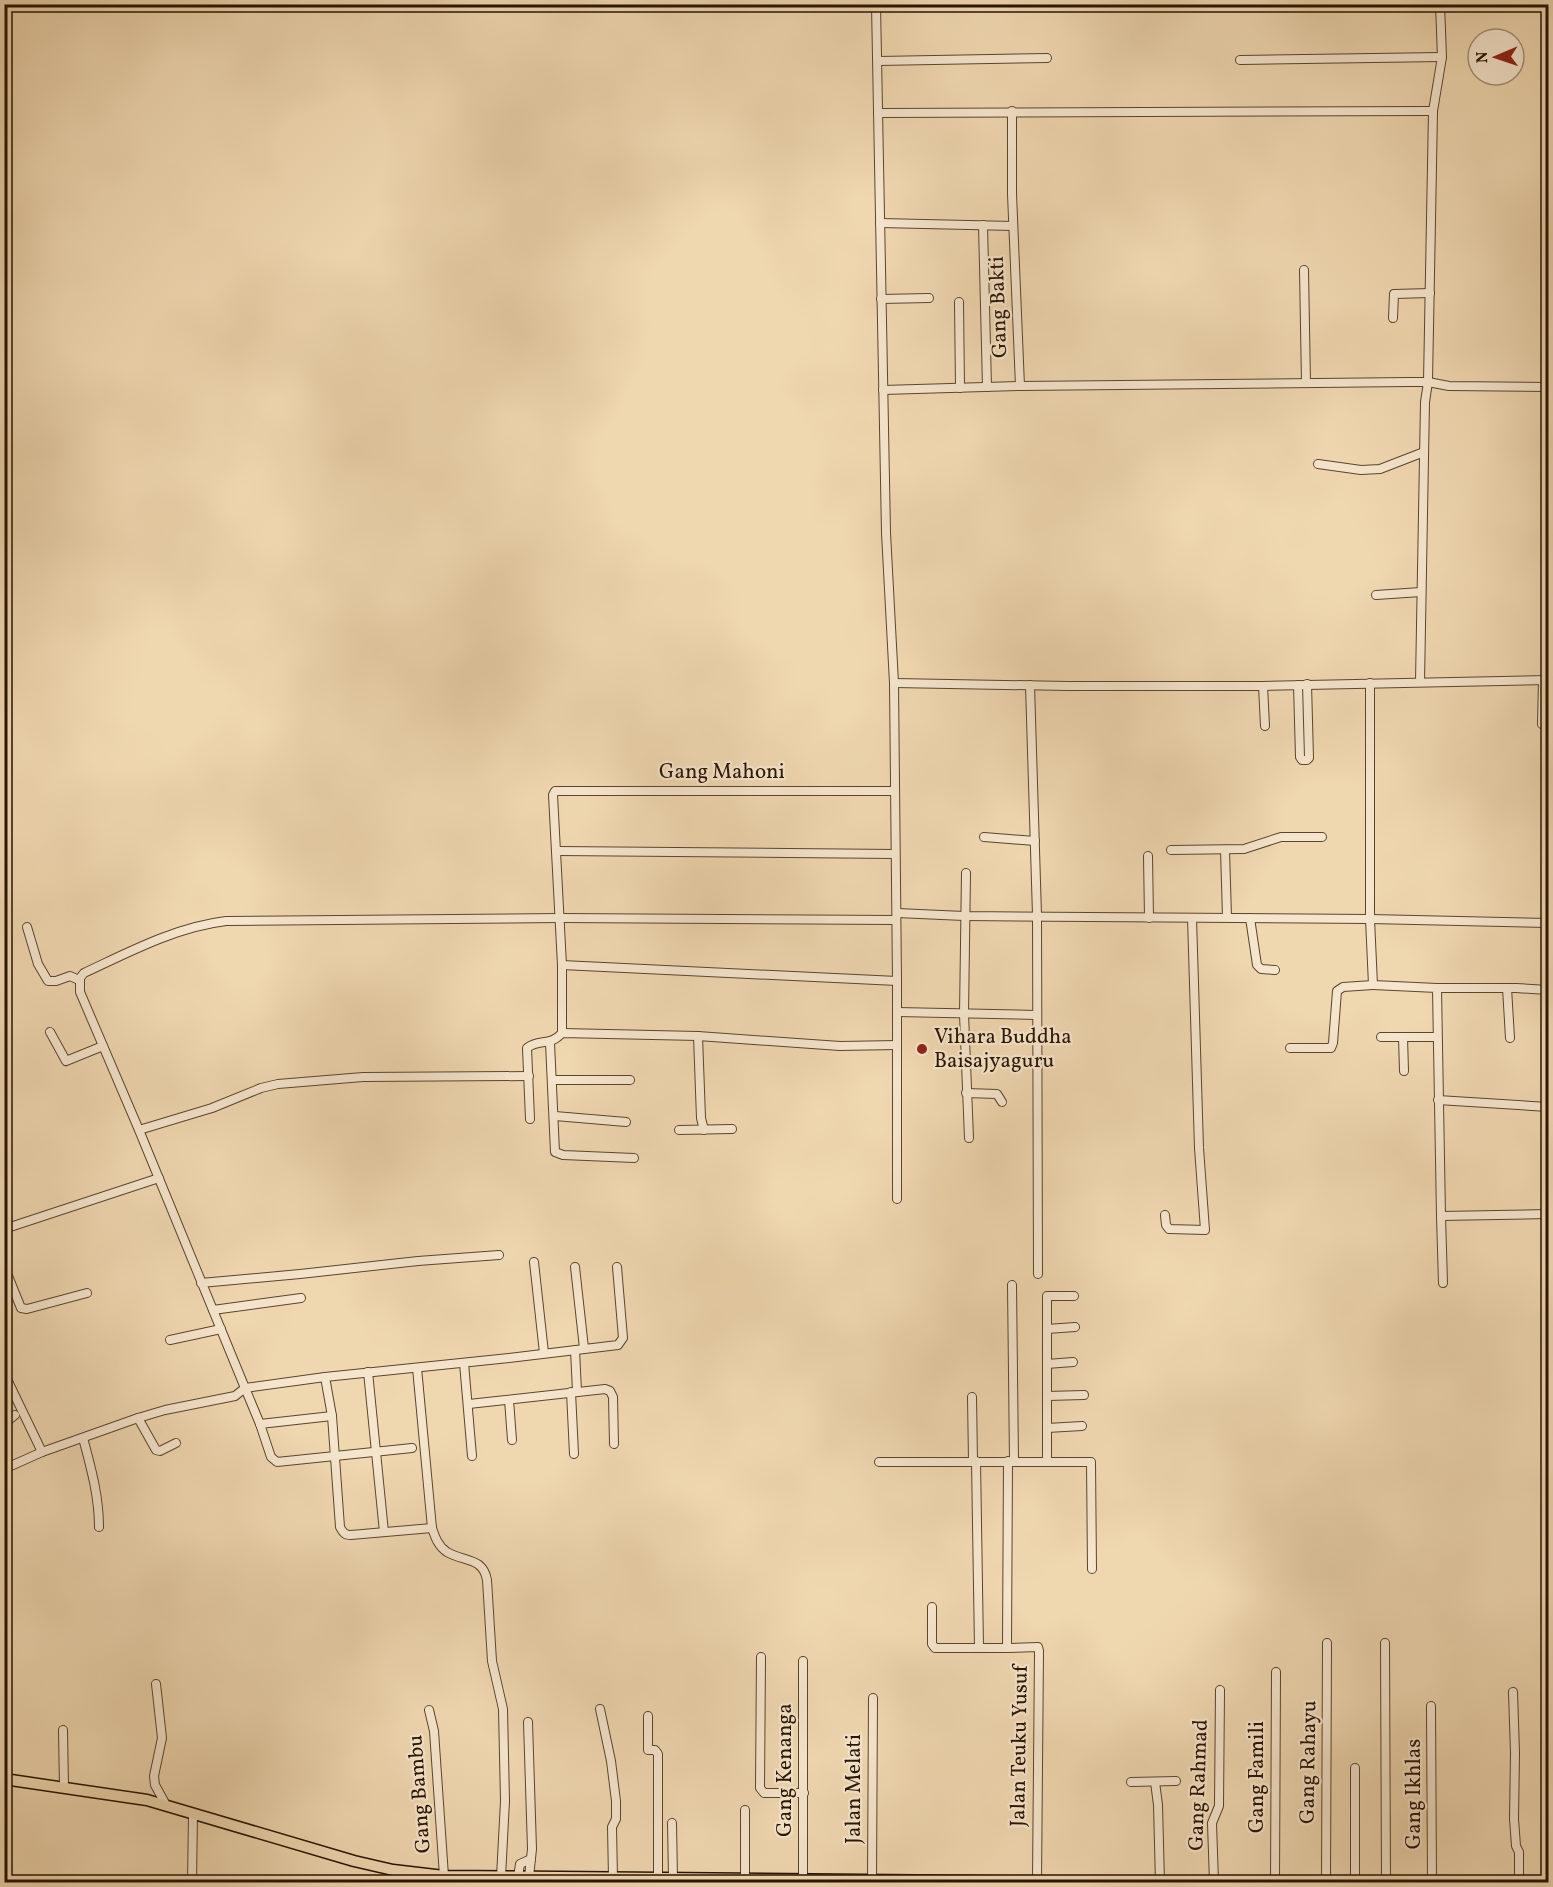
<svg xmlns="http://www.w3.org/2000/svg" width="1553" height="1887" font-family="Vollkorn,serif">
<rect width="100%" height="100%" fill="#efd7b0"/>
<filter id="stains"><feTurbulence type="fractalNoise" baseFrequency=".00333" numOctaves="4"/><feColorMatrix values="0 0 0 0 .2 0 0 0 0 .09 0 0 0 0 .02 0 0 0 .5 -.17"/></filter>
<radialGradient id="worn" r=".72"><stop offset=".6" stop-color="#630" stop-opacity="0"/><stop offset="1" stop-color="#630" stop-opacity=".3"/></radialGradient>
<g fill="none" stroke-linecap="round" stroke-linejoin="round">
<defs>
<g id="minor">
<path d="M 876,4 L 886,533 L 894,683 L 897,981 L 897,1199"/>
<path d="M 1240,60 L 1442,57"/>
<path d="M 878,61 L 1047,58"/>
<path d="M 1012,111 L 1012,194 L 1020,386"/>
<path d="M 878,113 L 1433,111"/>
<path d="M 880,223 L 1013,226"/>
<path d="M 983,225 L 987,387"/>
<path d="M 1304,270 L 1306,383"/>
<path d="M 881,299 L 929,298"/>
<path d="M 959,302 L 960,388"/>
<path d="M 1393,318 L 1394,294 L 1430,293"/>
<path d="M 883,390 L 1020,386 L 1409,382 L 1428,382 L 1449,386 L 1548,387"/>
<path d="M 1318,464 L 1361,470 L 1380,469 L 1424,452"/>
<path d="M 1376,595 L 1421,592"/>
<path d="M 1420,682 L 1425,402 L 1428,382 L 1433,111 L 1442,57 L 1440,4"/>
<path d="M 894,683 L 1068,686 L 1263,686 L 1548,680"/>
<path d="M 1370,683 L 1370,919 L 1373,985 L 1437,988 L 1441,1216 L 1548,1214"/>
<path d="M 1030,685 L 1037,915 L 1038,1274"/>
<path d="M 1298,685 L 1300,757 L 1302,760 L 1307,760 L 1309,758 L 1307,684"/>
<path d="M 1263,686 L 1265,726"/>
<path d="M 1542,724 L 1543,680"/>
<path d="M 984,837 L 1035,841"/>
<path d="M 1171,850 L 1244,849 L 1281,837 L 1322,837"/>
<path d="M 1225,850 L 1227,917"/>
<path d="M 557,851 L 895,854"/>
<path d="M 1148,856 L 1149,918"/>
<path d="M 966,873 L 964,1014 L 969,1138"/>
<path d="M 897,913 L 964,916 L 1370,919 L 1548,923"/>
<path d="M 1250,918 L 1257,965 L 1261,969 L 1275,970"/>
<path d="M 27,927 L 38,964 L 48,981 L 56,981 L 70,976 L 79,980"/>
<path d="M 562,965 L 897,981"/>
<path d="M 1437,988 L 1516,988 L 1548,990"/>
<path d="M 1507,988 L 1510,1038"/>
<path d="M 897,1012 L 1037,1015"/>
<path d="M 50,1032 L 66,1061 L 103,1046"/>
<path d="M 562,1033 L 562,965 L 553,795 L 555,791 L 894,791"/>
<path d="M 698,1036 L 701,1118 L 704,1130"/>
<path d="M 1381,1037 L 1436,1037"/>
<path d="M 1403,1037 L 1404,1071"/>
<path d="M 550,1043 L 555,1152 L 563,1155 L 634,1158"/>
<path d="M 1290,1048 L 1331,1048 L 1333,1043 L 1337,991 L 1343,987 L 1373,985"/>
<path d="M 553,1080 L 630,1080"/>
<path d="M 966,1093 L 997,1094 L 1002,1102"/>
<path d="M 1438,1100 L 1548,1107"/>
<path d="M 555,1116 L 626,1122"/>
<path d="M 530,1119 L 527,1048 C 539,1038 550,1047 562,1033 L 698,1036 L 840,1046 L 897,1045"/>
<path d="M 139,1130 L 212,1108 L 261,1088 L 278,1084 L 363,1077 L 529,1076"/>
<path d="M 679,1130 L 732,1129"/>
<path d="M 1165,1215 L 1166,1225 L 1169,1229 L 1205,1230 L 1199,1148 L 1192,918"/>
<path d="M 1441,1216 L 1443,1283"/>
<path d="M 4,1229 L 159,1178"/>
<path d="M 534,1262 L 544,1353"/>
<path d="M 4,1266 L 21,1308 L 27,1309 L 87,1293"/>
<path d="M 575,1267 L 584,1348"/>
<path d="M 617,1267 L 623,1338 L 618,1345 L 509,1358 L 325,1377 L 245,1388 L 139,1130 L 80,992 L 80,978 L 84,973 C 129,952 176,927 226,921 L 560,918 L 896,920"/>
<path d="M 201,1283 L 300,1274 L 418,1261 L 499,1255"/>
<path d="M 1012,1285 L 1014,1461"/>
<path d="M 213,1310 L 301,1298"/>
<path d="M 1047,1329 L 1075,1327"/>
<path d="M 170,1340 L 221,1329"/>
<path d="M 575,1350 L 577,1391"/>
<path d="M 464,1363 L 472,1456"/>
<path d="M 1047,1364 L 1073,1362"/>
<path d="M 417,1368 L 432,1528 C 435,1537 438,1546 447,1552 C 464,1562 483,1557 487,1580 L 492,1661 L 503,1709 L 505,1801 L 501,1877"/>
<path d="M 368,1372 L 384,1532"/>
<path d="M 4,1373 L 42,1452"/>
<path d="M 325,1377 L 332,1416 L 340,1527 C 343,1533 345,1535 351,1535 L 432,1528"/>
<path d="M 571,1392 L 574,1454"/>
<path d="M 1047,1396 L 1084,1395"/>
<path d="M 972,1397 L 973,1461"/>
<path d="M 509,1400 L 512,1440"/>
<path d="M 469,1404 L 605,1389 L 610,1391 L 613,1397 L 614,1444"/>
<path d="M 138,1418 L 156,1450 L 160,1451 L 176,1443"/>
<path d="M 4,1424 L 15,1415"/>
<path d="M 260,1424 L 332,1416"/>
<path d="M 1047,1428 L 1082,1426"/>
<path d="M 83,1438 C 91,1468 99,1496 99,1527"/>
<path d="M 976,1461 L 979,1648"/>
<path d="M 1008,1461 L 1007,1648 L 1038,1647 L 1039,1651 L 1037,1882"/>
<path d="M 879,1462 L 1091,1462 L 1092,1569"/>
<path d="M 1047,1462 L 1047,1296 L 1074,1296"/>
<path d="M 4,1469 L 42,1452 L 138,1418 L 165,1410 L 235,1396 L 245,1388 L 260,1424 L 271,1457 L 277,1462 L 412,1448"/>
<path d="M 932,1607 L 932,1644 L 935,1648 L 1007,1648"/>
<path d="M 1385,1643 L 1386,1882"/>
<path d="M 761,1657 L 760,1788 L 764,1793 L 804,1793"/>
<path d="M 156,1684 L 162,1738 L 154,1776 L 155,1785 L 166,1805"/>
<path d="M 1513,1692 L 1515,1753 L 1514,1819 L 1516,1846 L 1519,1852 L 1519,1882"/>
<path d="M 1431,1706 L 1432,1882"/>
<path d="M 600,1709 L 611,1761 L 616,1801 L 616,1819 L 612,1827 L 613,1878"/>
<path d="M 429,1710 L 434,1731 L 444,1876"/>
<path d="M 648,1716 L 648,1750 L 655,1750 L 658,1754 L 658,1878"/>
<path d="M 528,1722 L 532,1849 L 529,1877"/>
<path d="M 63,1730 L 64,1787"/>
<path d="M 1131,1782 L 1176,1781"/>
<path d="M 1155,1782 L 1158,1805 L 1160,1882"/>
<path d="M 745,1810 L 745,1879"/>
<path d="M 672,1823 L 673,1879"/>
<path d="M 518,1877 L 520,1864 L 531,1859"/>
<path d="M 872,1880 L 873,1698"/>
<path d="M 192,1882 L 193,1815"/>
<path d="M 803,1882 L 803,1661"/>
<path d="M 1214,1882 L 1212,1823 L 1219,1806 L 1220,1690"/>
<path d="M 1275,1882 L 1276,1672"/>
<path d="M 1326,1882 L 1327,1643"/>
<path d="M 1355,1882 L 1355,1768"/>
</g>
<g id="major">
<path d="M 4,1779 L 147,1800 L 354,1861 L 393,1870 L 444,1876 L 1084,1882"/>
<path d="M 1185,1882 L 1355,1882"/>
</g>
</defs>
<use href="#minor" stroke="#5a452c" stroke-width="10"/>
<use href="#major" stroke="#281400" stroke-width="13"/>
<use href="#minor" stroke="#f5e5cc" stroke-width="8"/>
<use href="#major" stroke="#efd7b0" stroke-width="10"/>
</g>
<circle fill="#8f2418" stroke="#f5e5cc" stroke-width="2" cx="922" cy="1049" r="6"/>
<g text-anchor="middle" dominant-baseline="central" stroke-width="4.5" stroke-linejoin="round" paint-order="stroke">
<g font-size="21" fill="#281400" stroke="#f5e5cc">
<text transform="translate(999 307) rotate(-92)">Gang Bakti</text>
<text x="722" y="772">Gang Mahoni</text>
<text transform="translate(1020 1746) rotate(-89)">Jalan Teuku Yusuf</text>
<text transform="translate(1309 1762) rotate(-89)">Gang Rahayu</text>
<text transform="translate(785 1770) rotate(-90)">Gang Kenanga</text>
<text transform="translate(1257 1777) rotate(-90)">Gang Famili</text>
<text transform="translate(1199 1785) rotate(-88)">Gang Rahmad</text>
<text transform="translate(854 1789) rotate(-90)">Jalan Melati</text>
<text transform="translate(420 1794) rotate(-94)">Gang Bambu</text>
<text transform="translate(1414 1794) rotate(-90)">Gang Ikhlas</text>
</g>
<g font-size="21" fill="#281400" stroke="#f5e5cc" text-anchor="start">
<text x="934" y="1037">Vihara Buddha<tspan x="934" dy="24">Baisajyaguru</tspan></text>
</g>
</g>
<rect width="1553" height="1887" fill="none" stroke="#efd7b0" stroke-width="24"/>
<rect x="6" y="6" width="1541" height="1875" fill="none" stroke="#281400" stroke-width="3"/>
<rect x="12" y="12" width="1529" height="1863" fill="none" stroke="#281400" stroke-width="1.5"/>
<g transform="translate(1496 57) rotate(268)"><circle r="28" fill="#f5e5cc" stroke="#a3917a" stroke-width="1.5"/>
<path d="M0-4.5L10 22L0 15L-10 22Z" fill="#8f2418"/>
<text y="-9" font-size="16" font-weight="bold" text-anchor="middle" fill="#281400">N</text>
</g>
<rect width="100%" height="100%" filter="url(#stains)"/>
<rect width="100%" height="100%" fill="url(#worn)"/>
</svg>
